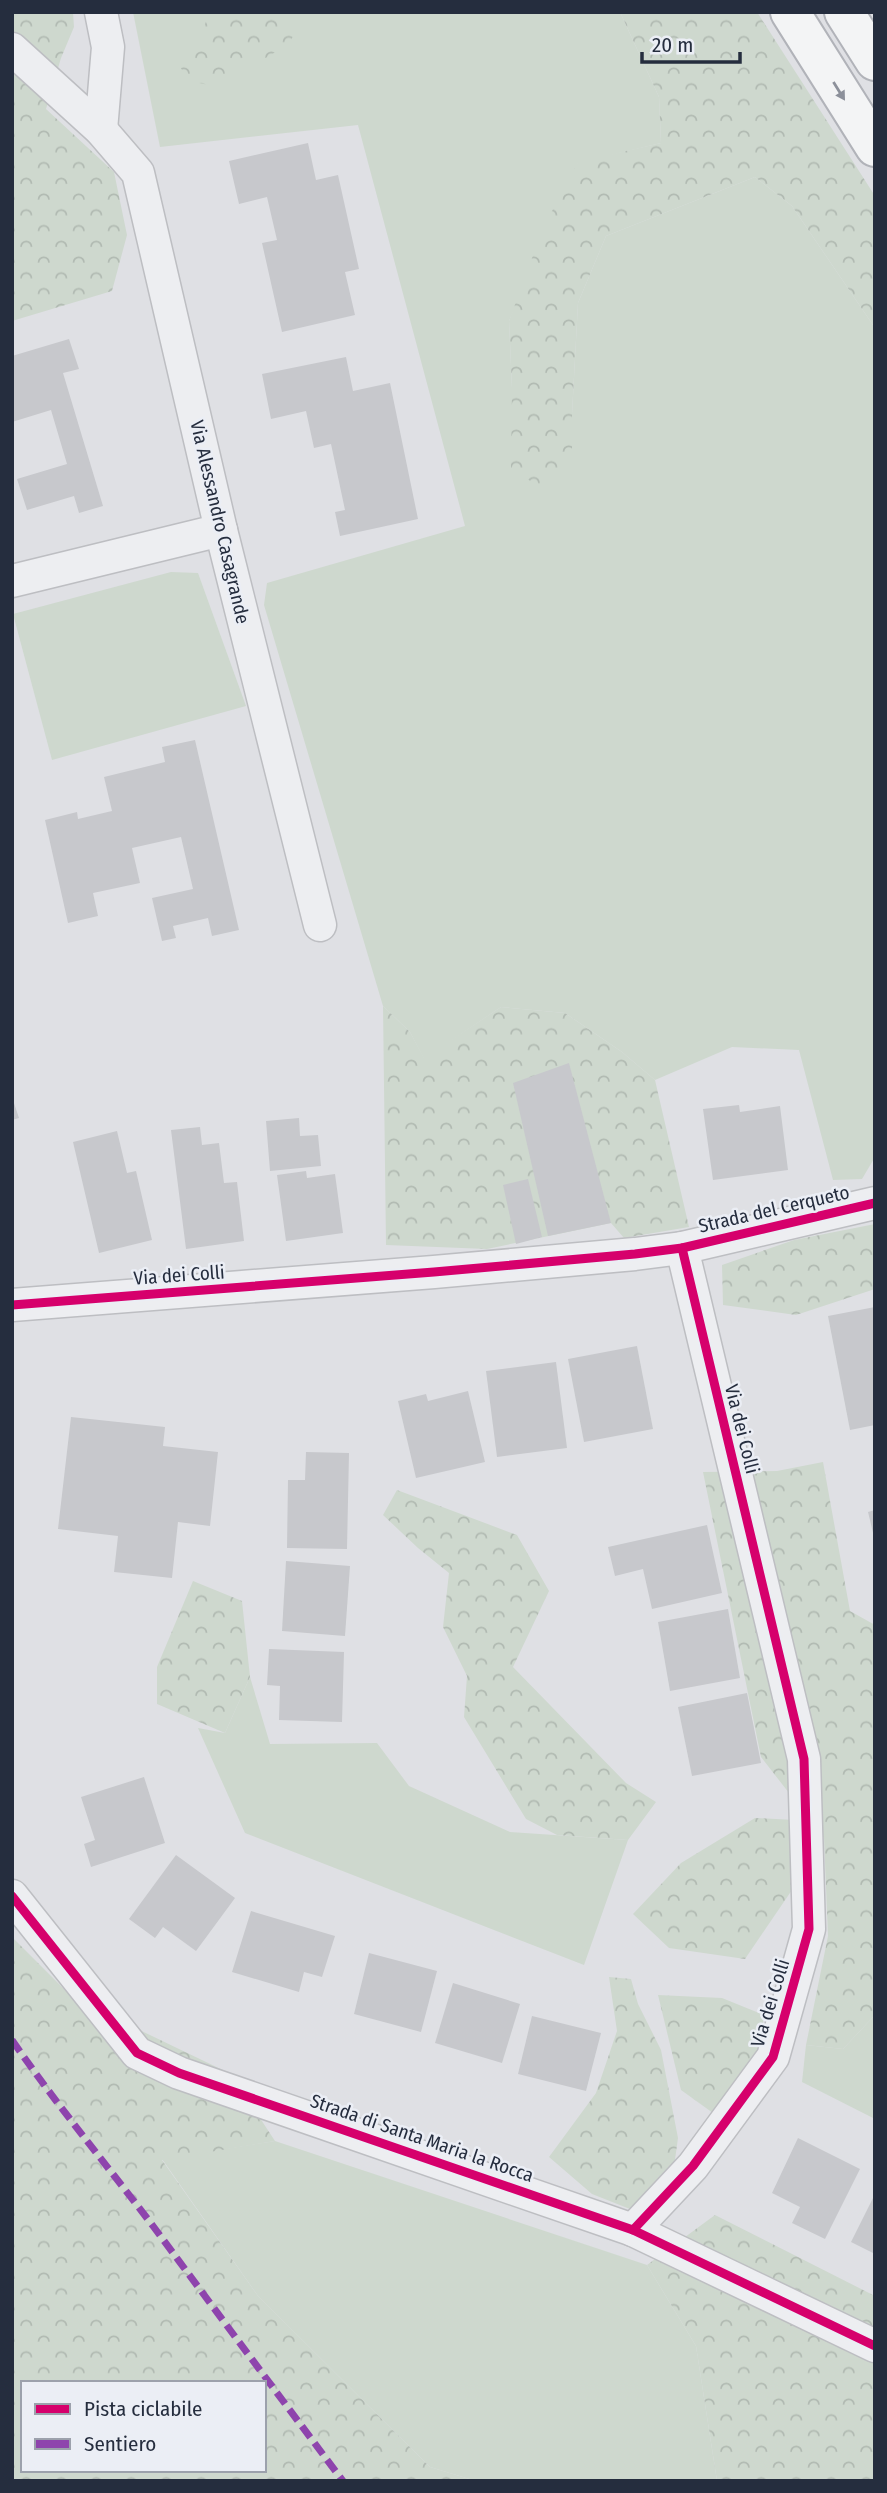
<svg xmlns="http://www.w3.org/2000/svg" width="887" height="2493" font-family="'Fira Sans Condensed',sans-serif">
<defs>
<pattern id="forest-crowns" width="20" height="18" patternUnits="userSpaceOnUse" patternTransform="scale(1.75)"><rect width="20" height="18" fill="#ced8ce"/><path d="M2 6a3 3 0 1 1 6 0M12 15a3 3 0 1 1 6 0" fill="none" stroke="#b1bab2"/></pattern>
</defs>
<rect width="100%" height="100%" fill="#dfe0e4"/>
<g fill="#ced8ce">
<path d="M 133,12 L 620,12 L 659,97 L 661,143 L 578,163 L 509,321 L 512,388 L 572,470 L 572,414 L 578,303 L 606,236 L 755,177 L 792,206 L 875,328 L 875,1157 L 862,1179 L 833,1180 L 799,1050 L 732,1047 L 655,1080 L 622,1052 L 565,1013 L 501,1007 L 424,1059 L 410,1032 L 383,1006 L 264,605 L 267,583 L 465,526 L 358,125 L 160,147 Z"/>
<path d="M 171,572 L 198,573 L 246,706 L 52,760 L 13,614 Z"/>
<path d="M 250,1677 L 270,1744 L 377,1743 L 409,1786 L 510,1832 L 628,1840 L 584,1965 L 245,1833 L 198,1728 L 225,1733 Z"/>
<path d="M 875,2015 L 875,2119 L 802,2082 L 806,2045 L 843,2049 Z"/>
<path d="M 275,2141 L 647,2265 L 696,2346 L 717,2481 L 476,2481 L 430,2467 L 258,2296 L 162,2159 Z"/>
</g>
<g fill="url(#forest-crowns)" fill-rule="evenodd">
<path d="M 12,12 L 73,12 L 74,27 L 61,58 L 46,109 L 114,172 L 127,235 L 112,291 L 12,321 Z"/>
<path d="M 209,12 L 303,12 L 290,43 L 219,87 L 189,81 L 174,57 L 199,43 Z"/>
<path d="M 620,12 L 757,12 L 875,196 L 875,328 L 792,206 L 755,177 L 606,236 L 578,303 L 572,414 L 572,470 L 545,490 L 511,469 L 512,388 L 509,321 L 543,228 L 578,162 L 661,143 L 659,97 Z"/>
<path d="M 383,1006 L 410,1032 L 424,1058 L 501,1007 L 565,1013 L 622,1052 L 655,1080 L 689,1227 L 624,1238 L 611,1223 L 487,1249 L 386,1245 Z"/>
<path d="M 875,1224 L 875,1289 L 796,1315 L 723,1305 L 722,1265 L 794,1240 Z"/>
<path d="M 823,1462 L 850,1611 L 875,1625 L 875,2015 L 843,2049 L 806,2045 L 828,1936 L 824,1838 L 761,1757 L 703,1472 L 777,1471 Z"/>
<path d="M 397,1490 L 517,1535 L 549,1591 L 513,1667 L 626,1783 L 656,1802 L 628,1840 L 557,1835 L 526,1819 L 464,1717 L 467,1676 L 443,1627 L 449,1573 L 418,1548 L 383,1515 Z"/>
<path d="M 193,1581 L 242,1601 L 250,1677 L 225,1733 L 157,1704 L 157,1667 Z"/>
<path d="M 755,1818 L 795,1820 L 792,1890 L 745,1959 L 669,1948 L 633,1914 L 681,1863 Z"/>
<path d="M 12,1937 L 73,1998 L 231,2074 L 275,2141 L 162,2160 L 258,2296 L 430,2467 L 476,2481 L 12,2481 ZM 23,2383 L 264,2383 L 264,2470 L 23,2470 Z"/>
<path d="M 609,1977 L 631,1979 L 638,2004 L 661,2050 L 678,2138 L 668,2210 L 635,2211 L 592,2194 L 549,2157 L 596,2093 L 617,2031 Z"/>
<path d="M 658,1995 L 722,1998 L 764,2015 L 759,2051 L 713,2113 L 681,2090 Z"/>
<path d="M 715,2215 L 875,2296 L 875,2481 L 717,2481 L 696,2346 L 647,2265 Z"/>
</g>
<g fill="#c7c8cc">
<path d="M 308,143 L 316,180 L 338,175 L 359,269 L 345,272 L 355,315 L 282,332 L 262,243 L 277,240 L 267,197 L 239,204 L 229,161 Z"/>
<path d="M 69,339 L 79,369 L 63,373 L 103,506 L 79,513 L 74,496 L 27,510 L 17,479 L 67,464 L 51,410 L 12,422 L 12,356 Z"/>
<path d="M 346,357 L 353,391 L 390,383 L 418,519 L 340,536 L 335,512 L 345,510 L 331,444 L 314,448 L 306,411 L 271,419 L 262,374 Z"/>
<path d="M 195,740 L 239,930 L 212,936 L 208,918 L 173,926 L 176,938 L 162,941 L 152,898 L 193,889 L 181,837 L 132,848 L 140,883 L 93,893 L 98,916 L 68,923 L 45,820 L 77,812 L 78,819 L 112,811 L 104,777 L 165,762 L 162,747 Z"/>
<path d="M 569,1063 L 611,1223 L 548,1236 L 513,1083 Z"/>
<path d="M 12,1097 L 19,1118 L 12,1120 Z"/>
<path d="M 739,1105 L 740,1112 L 780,1106 L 788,1170 L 713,1180 L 703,1109 Z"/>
<path d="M 299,1118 L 300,1136 L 318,1135 L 321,1166 L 270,1171 L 266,1121 Z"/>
<path d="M 200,1127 L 202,1145 L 219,1143 L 224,1183 L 237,1182 L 244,1241 L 186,1249 L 171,1130 Z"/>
<path d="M 117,1131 L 127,1173 L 136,1171 L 152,1240 L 99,1253 L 73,1142 Z"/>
<path d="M 306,1171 L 307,1178 L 335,1174 L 343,1233 L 286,1241 L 277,1175 Z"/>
<path d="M 528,1179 L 542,1237 L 516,1244 L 503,1185 Z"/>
<path d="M 875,1307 L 875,1425 L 850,1430 L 828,1316 Z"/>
<path d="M 637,1346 L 653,1429 L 584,1442 L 568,1359 Z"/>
<path d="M 556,1362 L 567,1448 L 497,1457 L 486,1371 Z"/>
<path d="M 468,1391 L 485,1462 L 416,1478 L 398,1401 L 426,1394 L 428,1401 Z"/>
<path d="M 71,1417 L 165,1427 L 163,1446 L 218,1452 L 210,1526 L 178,1522 L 172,1578 L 114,1572 L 118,1536 L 58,1529 Z"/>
<path d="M 306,1452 L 349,1453 L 347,1549 L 287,1548 L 288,1480 L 305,1480 Z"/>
<path d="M 875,1510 L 875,1536 L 874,1537 L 868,1512 Z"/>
<path d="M 707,1525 L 722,1593 L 652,1609 L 643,1569 L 615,1576 L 608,1547 Z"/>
<path d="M 286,1561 L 350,1566 L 345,1636 L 282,1631 Z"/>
<path d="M 728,1609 L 740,1678 L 670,1691 L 658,1622 Z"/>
<path d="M 269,1649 L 344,1652 L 342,1722 L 279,1720 L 280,1686 L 267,1685 Z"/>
<path d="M 747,1693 L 761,1763 L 692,1776 L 678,1707 Z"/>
<path d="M 144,1777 L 165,1843 L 91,1867 L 84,1844 L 95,1840 L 81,1797 Z"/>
<path d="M 176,1855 L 235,1898 L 196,1951 L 163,1927 L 155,1938 L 129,1919 Z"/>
<path d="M 251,1911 L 335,1936 L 322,1977 L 304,1972 L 299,1992 L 232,1972 Z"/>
<path d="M 369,1953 L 437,1971 L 421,2032 L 354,2014 Z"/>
<path d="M 453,1983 L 520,2004 L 502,2063 L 435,2043 Z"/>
<path d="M 532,2016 L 601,2033 L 586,2091 L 518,2074 Z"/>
<path d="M 798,2138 L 860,2169 L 825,2239 L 792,2223 L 800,2207 L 772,2193 Z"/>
<path d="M 875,2194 L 875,2254 L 851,2242 Z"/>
</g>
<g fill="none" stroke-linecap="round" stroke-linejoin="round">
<defs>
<g id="street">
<path d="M 101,12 L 108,47 L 101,130"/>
<path d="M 12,49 L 101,130 L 138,173 L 221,530 L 320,925"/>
<path d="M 12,581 L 221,530"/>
<path d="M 12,1305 L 434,1272 L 635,1254 L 682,1248 L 875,1203"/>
<path d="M 12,1896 L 137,2053 L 179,2073 L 633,2230 L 875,2346"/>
<path d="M 633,2230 L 693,2166 L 773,2057 L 809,1929 L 804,1759 L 682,1248"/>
</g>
<g id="highway">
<path d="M 790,12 L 875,147"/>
<path d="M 844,12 L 875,61"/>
</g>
</defs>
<use href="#street" stroke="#bdbec2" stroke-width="35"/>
<use href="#highway" stroke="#b1b3b9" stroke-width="42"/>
<use href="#street" stroke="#edeef1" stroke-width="32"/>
<use href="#highway" stroke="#f3f4f5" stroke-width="38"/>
<path stroke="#8e44ad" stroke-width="7" stroke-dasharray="14 7" stroke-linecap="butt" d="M 12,2040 C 56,2104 106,2164 153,2226 C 216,2311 279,2396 343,2481"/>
<defs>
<g id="cycleway">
<path d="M 12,1305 L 434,1272 L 635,1254 L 682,1248 L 875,1203"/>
<path d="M 12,1896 L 137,2053 L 179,2073 L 633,2230 L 875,2346"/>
<path d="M 633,2230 L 693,2166 L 773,2057 L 809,1929 L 804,1759 L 682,1248"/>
</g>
</defs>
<use href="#cycleway" stroke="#ebeef5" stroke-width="13"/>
<use href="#cycleway" stroke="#d6006c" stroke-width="9"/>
</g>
<defs><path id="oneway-solid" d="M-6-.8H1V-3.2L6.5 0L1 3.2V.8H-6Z" transform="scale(1.75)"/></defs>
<use fill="#8c909a" href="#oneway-solid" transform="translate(839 91) rotate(58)"/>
<g text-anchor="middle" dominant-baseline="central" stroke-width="5" stroke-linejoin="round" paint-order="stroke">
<g font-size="19" fill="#252d3e" stroke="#ebeef5">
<text transform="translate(220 522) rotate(77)">Via Alessandro Casagrande</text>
<text transform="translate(774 1209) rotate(-13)">Strada del Cerqueto</text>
<text transform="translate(179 1275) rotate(-4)">Via dei Colli</text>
<text transform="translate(742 1429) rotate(76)">Via dei Colli</text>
<text transform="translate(770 2003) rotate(-73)">Via dei Colli</text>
<text transform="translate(422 2138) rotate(19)">Strada di Santa Maria la Rocca</text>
</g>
</g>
<rect width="887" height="2493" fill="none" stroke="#252d3e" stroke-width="28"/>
<rect x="21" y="2381" width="245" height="91" fill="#ebeef5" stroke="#9ca1ac" stroke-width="2"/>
<rect x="35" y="2404" width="35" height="10" fill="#d6006c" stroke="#9ca1ac" stroke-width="2"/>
<text x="84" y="2416" font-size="21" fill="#252d3e">Pista ciclabile</text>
<rect x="35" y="2439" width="35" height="10" fill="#8e44ad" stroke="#9ca1ac" stroke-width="2"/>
<text x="84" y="2451" font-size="21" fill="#252d3e">Sentiero</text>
<path d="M642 52v10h98v-10" fill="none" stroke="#252d3e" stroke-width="3.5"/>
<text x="652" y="52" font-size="21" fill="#252d3e" stroke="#ebeef5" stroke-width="5" paint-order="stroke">20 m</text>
</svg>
